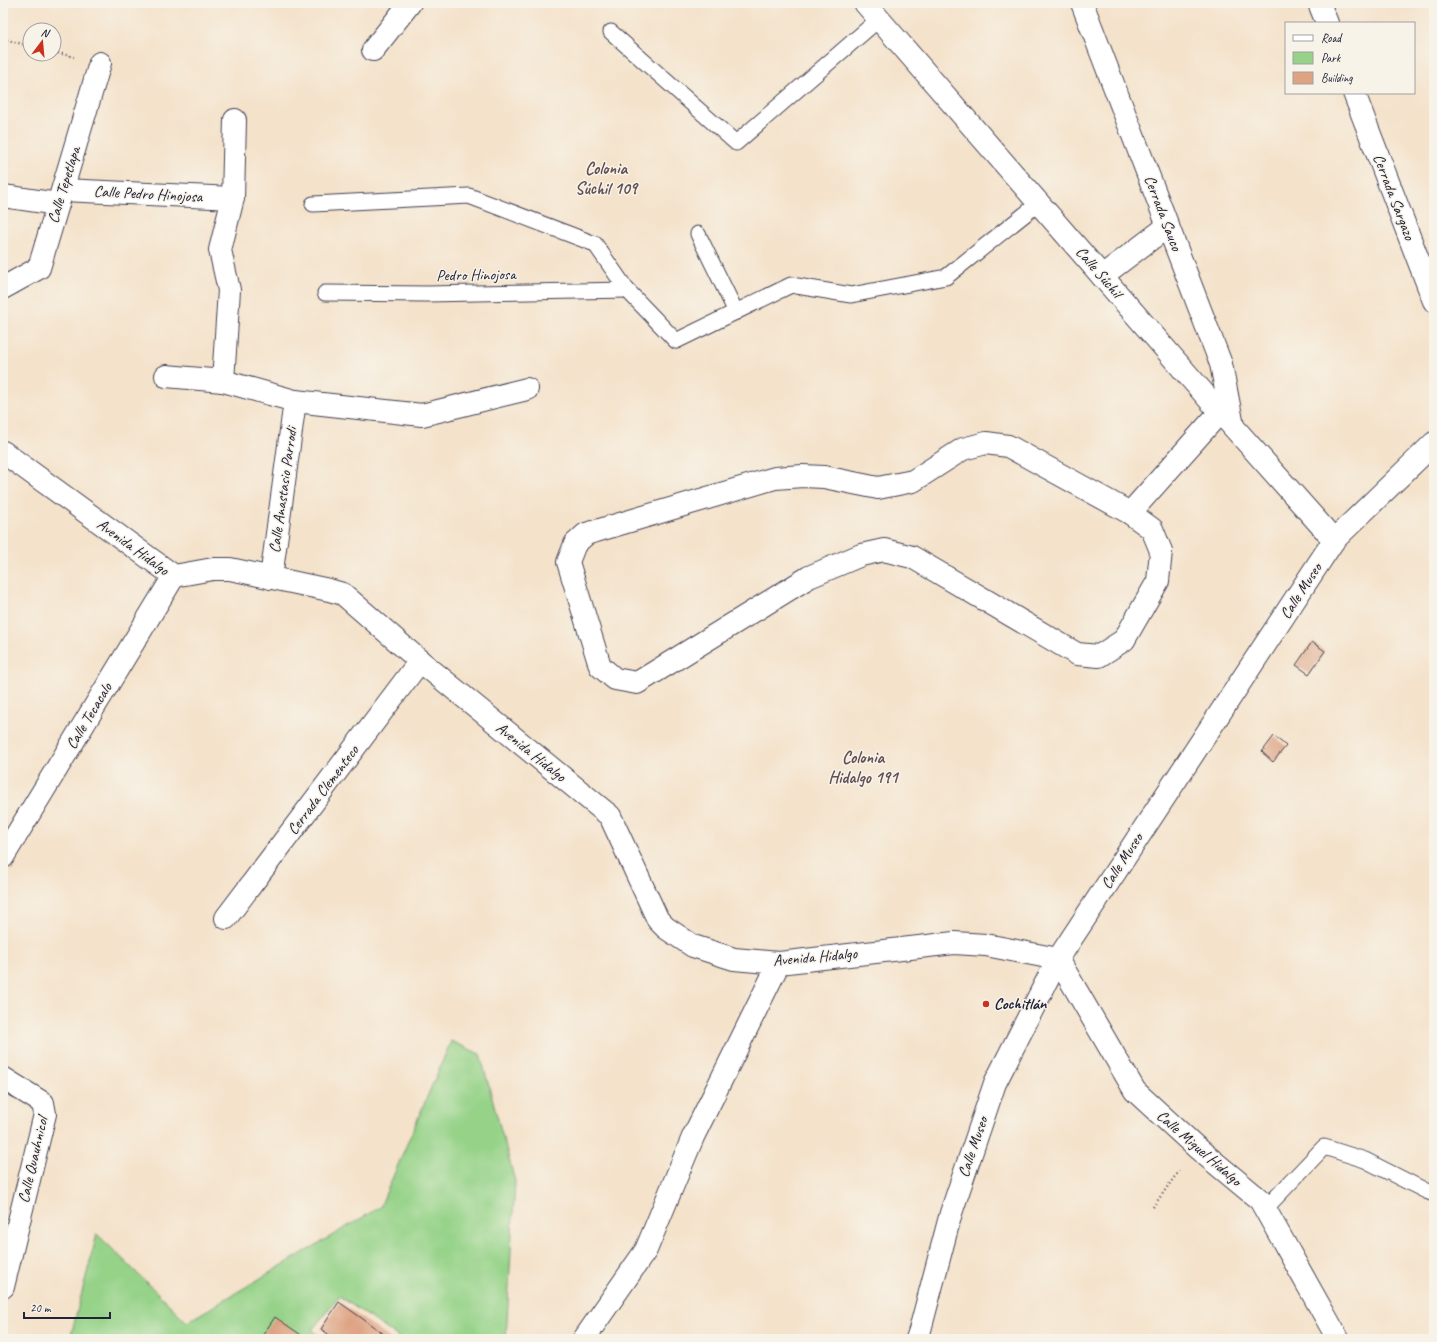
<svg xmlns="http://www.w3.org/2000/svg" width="1437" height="1342" font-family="Caveat,sans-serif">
<rect width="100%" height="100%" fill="#f7f3e8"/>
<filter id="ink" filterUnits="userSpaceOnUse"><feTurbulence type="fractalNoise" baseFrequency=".025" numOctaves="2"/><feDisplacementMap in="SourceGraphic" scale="8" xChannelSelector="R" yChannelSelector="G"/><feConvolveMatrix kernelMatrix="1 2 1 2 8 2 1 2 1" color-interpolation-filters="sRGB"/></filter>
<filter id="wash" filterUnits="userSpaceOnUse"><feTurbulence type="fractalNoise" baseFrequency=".012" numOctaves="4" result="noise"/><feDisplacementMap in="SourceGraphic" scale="16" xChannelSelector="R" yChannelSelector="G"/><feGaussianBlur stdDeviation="0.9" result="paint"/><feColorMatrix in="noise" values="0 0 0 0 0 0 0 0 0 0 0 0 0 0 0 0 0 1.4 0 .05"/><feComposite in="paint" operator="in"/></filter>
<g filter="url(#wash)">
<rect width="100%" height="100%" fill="#f4e2ca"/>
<path fill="#96d389" stroke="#5c7a62" d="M 451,1041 L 480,1054 L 515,1181 L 506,1339 L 401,1339 L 339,1296 L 312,1330 L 325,1339 L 70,1339 L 97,1234 L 187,1322 L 380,1207 Z"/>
<g id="blocks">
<g fill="#dea383">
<path d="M 1312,642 L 1325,651 L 1309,674 L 1296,665 Z"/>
<path d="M 1274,736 L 1286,746 L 1273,762 L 1262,752 Z"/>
<path d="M 339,1302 L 391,1339 L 335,1339 L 321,1329 Z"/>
<path d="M 275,1317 L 307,1339 L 260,1339 Z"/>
</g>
</g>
</g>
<g filter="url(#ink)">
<use href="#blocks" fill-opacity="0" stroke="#423f50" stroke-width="1"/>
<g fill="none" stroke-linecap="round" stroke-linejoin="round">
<defs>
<g id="service">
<path d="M 611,32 L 736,143 L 879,19"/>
<path d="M 313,204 L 469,196 L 595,244 L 627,290 L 676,341 L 791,285 L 851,295 L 946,277 L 1039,203"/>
<path d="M 698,234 L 736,312"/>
<path d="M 325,293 L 427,294 L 627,290"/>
<path d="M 1265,1209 L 1324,1147 L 1365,1160 L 1426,1191 L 1434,1194"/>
</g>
<path id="pedestrian" d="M 3,196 L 58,204"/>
<g id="minor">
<path d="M 865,3 L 1220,412 L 1334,540"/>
<path d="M 1082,3 L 1221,364 L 1233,426"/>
<path d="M 1319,3 L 1327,23"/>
<path d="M 373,50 L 410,3"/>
<path d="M 1354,93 L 1434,301"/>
<path d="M 63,190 L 233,198"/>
<path d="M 1102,276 L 1168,226"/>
<path d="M 3,288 L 39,268 L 100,63"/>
<path d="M 166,376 L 223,381 L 295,401 L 422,415 L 527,389"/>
<path d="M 223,381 L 229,290 L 220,250 L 233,198 L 235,120"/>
<path d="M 986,443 L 1008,446 L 1130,513 L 1152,529 L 1161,551 L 1158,581 L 1124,640 L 1099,656 L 1077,654 L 912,557 L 884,550 L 861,555 L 809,577 L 637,683 L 615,679 L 600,666 L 568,562 L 575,544 L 586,534 L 775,478 L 803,476 L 824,477 L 878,488 L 913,481 L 963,449 Z"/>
<path d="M 3,452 L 174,576 L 213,569 L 230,569 L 329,590 L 343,594 L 420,661 L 610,816 L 658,920 L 666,928 L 693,946 L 734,959 L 779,963 L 954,943 L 986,945 L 1058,959 L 1135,1091 L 1196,1147 L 1260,1200 L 1338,1339"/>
<path d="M 1130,513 L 1220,412"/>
<path d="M 271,578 L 295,401"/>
<path d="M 3,857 L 174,576"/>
<path d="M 226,918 L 420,661"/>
<path d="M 3,1078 L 43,1103 L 45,1114 L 3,1287"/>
<path d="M 584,1339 L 646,1250 L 693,1137 L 779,963"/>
</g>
<path id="tertiary" d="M 917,1339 L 920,1330 L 951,1213 L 995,1083 L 1058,959 L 1334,540 L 1434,443"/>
</defs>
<use href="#service" stroke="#423f50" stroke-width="17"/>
<use href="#pedestrian" stroke="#423f50" stroke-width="24"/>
<use href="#minor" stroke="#423f50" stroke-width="24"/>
<use href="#tertiary" stroke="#423f50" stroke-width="24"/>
<g stroke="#423f50" stroke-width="2.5" stroke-dasharray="1 3" stroke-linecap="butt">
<path d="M 3,39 L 30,46"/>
<path d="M 54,52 L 74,57"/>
<path d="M 1153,1207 L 1181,1168"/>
</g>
<use href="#service" stroke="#fff" stroke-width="15"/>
<use href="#pedestrian" stroke="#fff" stroke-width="22"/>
<use href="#minor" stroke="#fff" stroke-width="22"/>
<use href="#tertiary" stroke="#fff" stroke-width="22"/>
</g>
</g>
<circle fill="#c8321e" stroke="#f7f3e8" stroke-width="1.5" cx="986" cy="1004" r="4"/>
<g text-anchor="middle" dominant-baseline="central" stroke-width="3" stroke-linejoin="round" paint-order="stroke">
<g font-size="16" fill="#22223b" stroke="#f7f3e8">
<text transform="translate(64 185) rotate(-73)">Calle Tepetlapa</text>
<text transform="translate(148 194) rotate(3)">Calle Pedro Hinojosa</text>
<text transform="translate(1394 197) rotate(69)">Cerrada Sargazo</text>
<text transform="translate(1163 213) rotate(69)">Cerrada Sauco</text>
<text transform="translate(1099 272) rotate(49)">Calle Súchil</text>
<text transform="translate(476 275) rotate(-1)">Pedro Hinojosa</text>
<text transform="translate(283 490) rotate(-82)">Calle Anastasio Parrodi</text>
<text transform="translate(133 547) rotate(36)">Avenida Hidalgo</text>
<text transform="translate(1301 591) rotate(-57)">Calle Museo</text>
<text transform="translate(89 716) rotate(-59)">Calle Tecacalo</text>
<text transform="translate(531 752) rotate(39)">Avenida Hidalgo</text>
<text transform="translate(323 790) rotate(-53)">Cerrada Clementeco</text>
<text transform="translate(1122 861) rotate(-57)">Calle Museo</text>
<text transform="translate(815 957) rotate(-5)">Avenida Hidalgo</text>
<text transform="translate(973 1147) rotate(-71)">Calle Museo</text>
<text transform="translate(1199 1148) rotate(41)">Calle Miguel Hidalgo</text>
<text transform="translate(33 1160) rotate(-77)">Calle Quauhnicol</text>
</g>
<g font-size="16" font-weight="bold" fill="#22223b" stroke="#f7f3e8" text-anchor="start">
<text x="994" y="1004">Cochitlán</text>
</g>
<g font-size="17" font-weight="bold" fill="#644f54" stroke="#f7f3e8">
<text x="606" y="168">Colonia<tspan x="606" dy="20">Súchil 109</tspan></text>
<text x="863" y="757">Colonia<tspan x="863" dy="20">Hidalgo 191</tspan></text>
</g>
</g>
<rect width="1437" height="1342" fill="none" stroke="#f7f3e8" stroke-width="16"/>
<rect x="1285" y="22" width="130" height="72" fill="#f7f3e8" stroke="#a29fa3"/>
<rect x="1293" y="35" width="20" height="6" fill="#ffffff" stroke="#a29fa3"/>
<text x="1321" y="42" font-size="12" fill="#22223b">Road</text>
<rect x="1293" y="52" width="20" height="12" fill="#96d389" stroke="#a29fa3"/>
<text x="1321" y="62" font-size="12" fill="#22223b">Park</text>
<rect x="1293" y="72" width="20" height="12" fill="#dea383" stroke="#a29fa3"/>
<text x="1321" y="82" font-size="12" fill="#22223b">Building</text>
<g transform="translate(42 42) rotate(16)"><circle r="19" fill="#f7f3e8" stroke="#a29fa3"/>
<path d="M0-3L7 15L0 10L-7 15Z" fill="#c8321e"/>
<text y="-6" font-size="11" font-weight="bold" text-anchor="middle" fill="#22223b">N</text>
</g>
<path d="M24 1312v6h86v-6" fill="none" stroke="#22223b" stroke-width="2"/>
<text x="30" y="1312" font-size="12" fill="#22223b" stroke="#f7f3e8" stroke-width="3" paint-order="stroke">20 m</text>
</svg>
